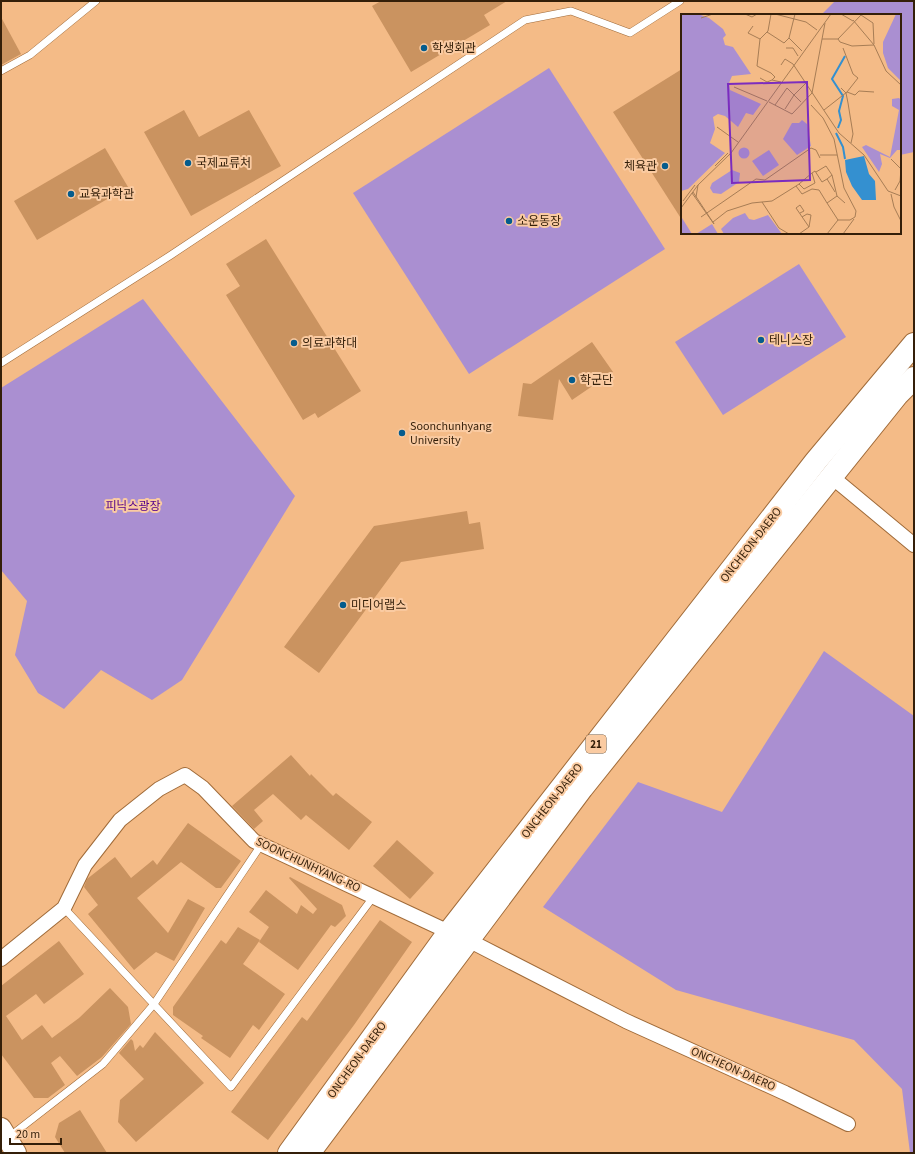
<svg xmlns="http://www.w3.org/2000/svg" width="915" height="1154" font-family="'Source Sans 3','Noto Sans KR',sans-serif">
<rect width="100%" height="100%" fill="#f4bb87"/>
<g fill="#aa8fd1">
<path d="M 835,1 L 914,1 L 914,152 L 900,155 L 900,15 L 821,15 Z"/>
<path d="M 549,68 L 665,249 L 469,374 L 353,193 Z"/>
<path d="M 799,264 L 846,337 L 723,415 L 675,342 Z"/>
<path d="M 143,299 L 295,496 L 182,680 L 152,700 L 101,670 L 64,709 L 38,693 L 15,655 L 27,601 L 1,570 L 1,388 Z"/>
<path d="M 824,651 L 914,716 L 914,1153 L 910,1153 L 902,1089 L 854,1040 L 676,990 L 543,907 L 638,782 L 722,812 Z"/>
</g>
<g fill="#ca9360">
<path d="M 381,1 L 507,1 L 484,15 L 490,25 L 411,72 L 372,6 Z"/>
<path d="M 1,17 L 21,54 L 1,65 Z"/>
<path d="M 682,69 L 682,220 L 613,112 Z"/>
<path d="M 184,110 L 199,137 L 249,110 L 281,166 L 191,216 L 144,132 Z"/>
<path d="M 105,148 L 128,187 L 37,240 L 14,201 Z"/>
<path d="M 266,239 L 361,391 L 318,418 L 315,413 L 303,420 L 226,295 L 240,286 L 226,264 Z"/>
<path d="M 592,342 L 613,372 L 572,400 L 559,379 L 553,420 L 518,416 L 523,383 L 531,384 Z"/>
<path d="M 467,511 L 469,524 L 480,522 L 484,549 L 401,562 L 319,673 L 284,647 L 374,526 Z"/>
<path d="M 291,755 L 310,776 L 311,774 L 333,796 L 336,793 L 372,822 L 349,850 L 306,815 L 301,820 L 273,794 L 254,810 L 263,821 L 254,829 L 232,806 Z"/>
<path d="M 188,823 L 241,861 L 221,888 L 216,888 L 181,862 L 137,898 L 168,933 L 188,899 L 205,908 L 174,961 L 156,952 L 134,970 L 88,914 L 98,905 L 84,887 L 87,879 L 115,857 L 131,878 L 153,860 L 157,865 Z"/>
<path d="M 397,840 L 434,873 L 410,899 L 373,866 Z"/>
<path d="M 290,877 L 342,905 L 346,916 L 335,927 L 331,925 L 298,970 L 259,942 L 269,927 L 249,912 L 266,890 L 297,914 L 301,905 L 313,914 L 317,909 L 289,878 Z"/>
<path d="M 380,920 L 412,942 L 354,1025 L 268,1140 L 231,1112 L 302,1017 L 307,1021 Z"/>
<path d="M 238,927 L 260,940 L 243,964 L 285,994 L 259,1030 L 253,1025 L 230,1058 L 201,1038 L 203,1036 L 173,1015 L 173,1007 L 221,940 L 226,944 Z"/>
<path d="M 59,941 L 84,974 L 44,1004 L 36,994 L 6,1016 L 22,1040 L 42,1025 L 52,1038 L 79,1018 L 110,988 L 128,1007 L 131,1024 L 102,1057 L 77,1076 L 60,1056 L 51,1063 L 65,1085 L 48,1098 L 34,1098 L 1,1054 L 1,986 Z"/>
<path d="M 155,1032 L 204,1083 L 136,1142 L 118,1122 L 120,1100 L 144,1079 L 119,1053 L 131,1039 L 133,1041 L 135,1051 L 140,1045 L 143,1048 Z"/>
<path d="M 80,1110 L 107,1153 L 65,1153 L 55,1137 L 59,1123 Z"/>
</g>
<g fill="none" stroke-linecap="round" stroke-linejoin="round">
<defs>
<g id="lane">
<path d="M 1,71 L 30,55 L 96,1"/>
<path d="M 1,363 L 171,255 L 525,20 L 571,11 L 630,33 L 680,1"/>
<path d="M 64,908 L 231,1087 L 374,896"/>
<path d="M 9,1137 L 103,1064 L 154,1004 L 261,845"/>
</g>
<g id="street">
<path d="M 832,477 L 914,545"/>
<path d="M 468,940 L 626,1021 L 785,1093 L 848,1124"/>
<path d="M 1,959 L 64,908 L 85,865 L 120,820 L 159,789 L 185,775 L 203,788 L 254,841 L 449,932"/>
</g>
<path id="secondary" d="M 1,1128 L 16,1153"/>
<g id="primary">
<path d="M 289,1153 L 449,932 L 816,461 L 914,344"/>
<path d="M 309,1153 L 582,788 L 897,395 L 914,378"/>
</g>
</defs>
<use href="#lane" stroke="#a06b39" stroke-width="8"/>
<use href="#street" stroke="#a06b39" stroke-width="16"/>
<use href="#secondary" stroke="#a06b39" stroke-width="22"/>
<use href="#primary" stroke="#a06b39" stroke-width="24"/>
<use href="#lane" stroke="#fff" stroke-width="7"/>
<use href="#street" stroke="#fff" stroke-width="14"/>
<use href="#secondary" stroke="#fff" stroke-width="20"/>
<use href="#primary" stroke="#fff" stroke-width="22"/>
</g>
<g fill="#045c8d" stroke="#facba2" stroke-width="1.5">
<circle cx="424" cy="48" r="4"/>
<circle cx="188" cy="163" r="4"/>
<circle cx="665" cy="166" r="4"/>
<circle cx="71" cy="194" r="4"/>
<circle cx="509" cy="221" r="4"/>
<circle cx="761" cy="340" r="4"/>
<circle cx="294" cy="343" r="4"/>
<circle cx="572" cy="380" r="4"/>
<circle cx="402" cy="433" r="4"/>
<circle cx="343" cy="605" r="4"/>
</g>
<g text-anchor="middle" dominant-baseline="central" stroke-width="4" stroke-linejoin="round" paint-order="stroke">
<rect fill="#facba2" stroke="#6f5337" stroke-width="1" x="586" y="735" width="20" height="18" rx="3"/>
<g font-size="11" font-weight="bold" fill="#341f09">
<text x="596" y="744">21</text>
</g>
<g font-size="12" fill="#341f09" stroke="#facba2" text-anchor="start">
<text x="432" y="48">학생회관</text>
<text x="196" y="163">국제교류처</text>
<text x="657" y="166" text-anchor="end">체육관</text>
<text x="79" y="194">교육과학관</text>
<text x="517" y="221">소운동장</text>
<text x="769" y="340">테니스장</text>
<text x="302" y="343">의료과학대</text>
<text x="580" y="380">학군단</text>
<text x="410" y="426">Soonchunhyang<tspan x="410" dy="14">University</tspan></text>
<text x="351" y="605">미디어랩스</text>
</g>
<g font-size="12" fill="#53008b" stroke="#facba2">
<text x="133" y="506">피닉스광장</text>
</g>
<g font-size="12" fill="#341f09" stroke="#facba2">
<text transform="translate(751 545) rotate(-52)">ONCHEON-DAERO</text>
<text transform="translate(552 801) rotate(-52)">ONCHEON-DAERO</text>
<text transform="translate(308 865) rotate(25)">SOONCHUNHYANG-RO</text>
<text transform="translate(357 1060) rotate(-54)">ONCHEON-DAERO</text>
<text transform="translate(733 1069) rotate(24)">ONCHEON-DAERO</text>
</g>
</g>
<g transform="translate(681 14)">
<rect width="220" height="220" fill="#f4bb87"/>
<path d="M 0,0 L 17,0 L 28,4 L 42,15 L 45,21 L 42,24 L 44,31 L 52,33 L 70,60 L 51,62 L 48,69 L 49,76 L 80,90 L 72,101 L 65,99 L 57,113 L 44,102 L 37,100 L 32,103 L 34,115 L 29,129 L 44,139 L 7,175 L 0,177 ZM 215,0 L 220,0 L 220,67 L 207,54 L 202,39 L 202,28 ZM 218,84 L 220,86 L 220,136 L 216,136 L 209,144 L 199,140 L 201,150 L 198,158 L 181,133 L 185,131 L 209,143 L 218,96 L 211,92 L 211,85 ZM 121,106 L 126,110 L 130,132 L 116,141 L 102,125 L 111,109 L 118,109 ZM57.5 139a5.5 5.5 0 1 1 11 0a5.5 5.5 0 1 1-11 0ZM 88,136 L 98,151 L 82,162 L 71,147 ZM 51,156 L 59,159 L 58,168 L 40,180 L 32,179 L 29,174 L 31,169 ZM 64,199 L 68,205 L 73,206 L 87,201 L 101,220 L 43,220 L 40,215 L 52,204 ZM 1,204 L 11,220 L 0,220 ZM 31,210 L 37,220 L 15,220 Z" fill="#aa8fd1"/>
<path d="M 183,142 L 188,160 L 194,167 L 195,186 L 181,186 L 171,172 L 165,158 L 164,146 Z" fill="#3490d0"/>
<path fill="none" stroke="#3490d0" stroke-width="2" d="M 157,114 L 160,106 L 158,97 L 162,82 L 151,65 L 164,42M 155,119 L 162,133 L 164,145"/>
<path fill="none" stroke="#a77d55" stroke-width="1" d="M 64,0 L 71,3 L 76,0M 94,0 L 125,8 L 136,16M 160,0 L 172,7M 180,1 L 192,9 L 193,30M 20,4 L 32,0M 172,6 L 193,31 L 205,57 L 220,71M 72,12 L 67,19 L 79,25 L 87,17 L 90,0M 86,18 L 103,29 L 108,24M 108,24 L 114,0M 108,24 L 121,37M 79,25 L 76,52 L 90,59 L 94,63 L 91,66M 141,25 L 157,25 L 180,1M 157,25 L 159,28 L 171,32 L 193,31M 105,34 L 112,34 L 117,42M 112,50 L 158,119 L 183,141 L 207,177 L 220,182M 100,51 L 104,45 L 112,50M 79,64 L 86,68 L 91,66 L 100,68M 53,73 L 86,87M 160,74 L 165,79 L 167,89 L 172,120 L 170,129M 166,78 L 174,81 L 178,77 L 193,78M 88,88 L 111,100 L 131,79 L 144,9M 94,91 L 106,74 L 120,88M 130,91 L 142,104 L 153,125 L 163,174 L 175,197 L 174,203 L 169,206 L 157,206M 104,95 L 113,81 L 125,69M 143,96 L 166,78 L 177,64 L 172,60 L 162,34M 36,113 L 57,128M 139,141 L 156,141M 210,145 L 220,155 L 219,167 L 214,176M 34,152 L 47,139M 135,158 L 145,152 L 151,161M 118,170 L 131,159M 115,172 L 118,170 L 123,175 L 134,169 L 131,159 L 134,157 L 141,168 L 146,165M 154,178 L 146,165 L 151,161 L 156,182M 11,179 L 33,210 L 12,178M 210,180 L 213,193 L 220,207M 15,183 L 17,171M 2,187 L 14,171M 81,188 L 98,214 L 108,220M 0,194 L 17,171 L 50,139 L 150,0M 20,203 L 75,165 L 84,166 L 130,134 L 135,136 L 139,144M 121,203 L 126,200 L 130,201 L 128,213M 157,206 L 146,189 L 156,182 L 164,189M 32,208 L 46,197 L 71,189 L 91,187 L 115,172 L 121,180 L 131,175 L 138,176 L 146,189M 118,220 L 128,213 L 115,194 L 119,191 L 123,197 L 119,199M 146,220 L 157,206M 162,220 L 173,205"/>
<path fill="#7b2cbf" fill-opacity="0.15" stroke="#7b2cbf" stroke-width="2" d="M 126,68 L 129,166 L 51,169 L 47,70 Z"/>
<rect width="220" height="220" fill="none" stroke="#341f09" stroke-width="2"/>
</g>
<rect width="915" height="1154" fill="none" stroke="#341f09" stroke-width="4"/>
<path d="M10 1138v6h51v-6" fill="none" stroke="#341f09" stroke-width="2"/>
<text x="16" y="1138" font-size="12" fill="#341f09" stroke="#facba2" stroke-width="3" paint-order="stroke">20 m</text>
</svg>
